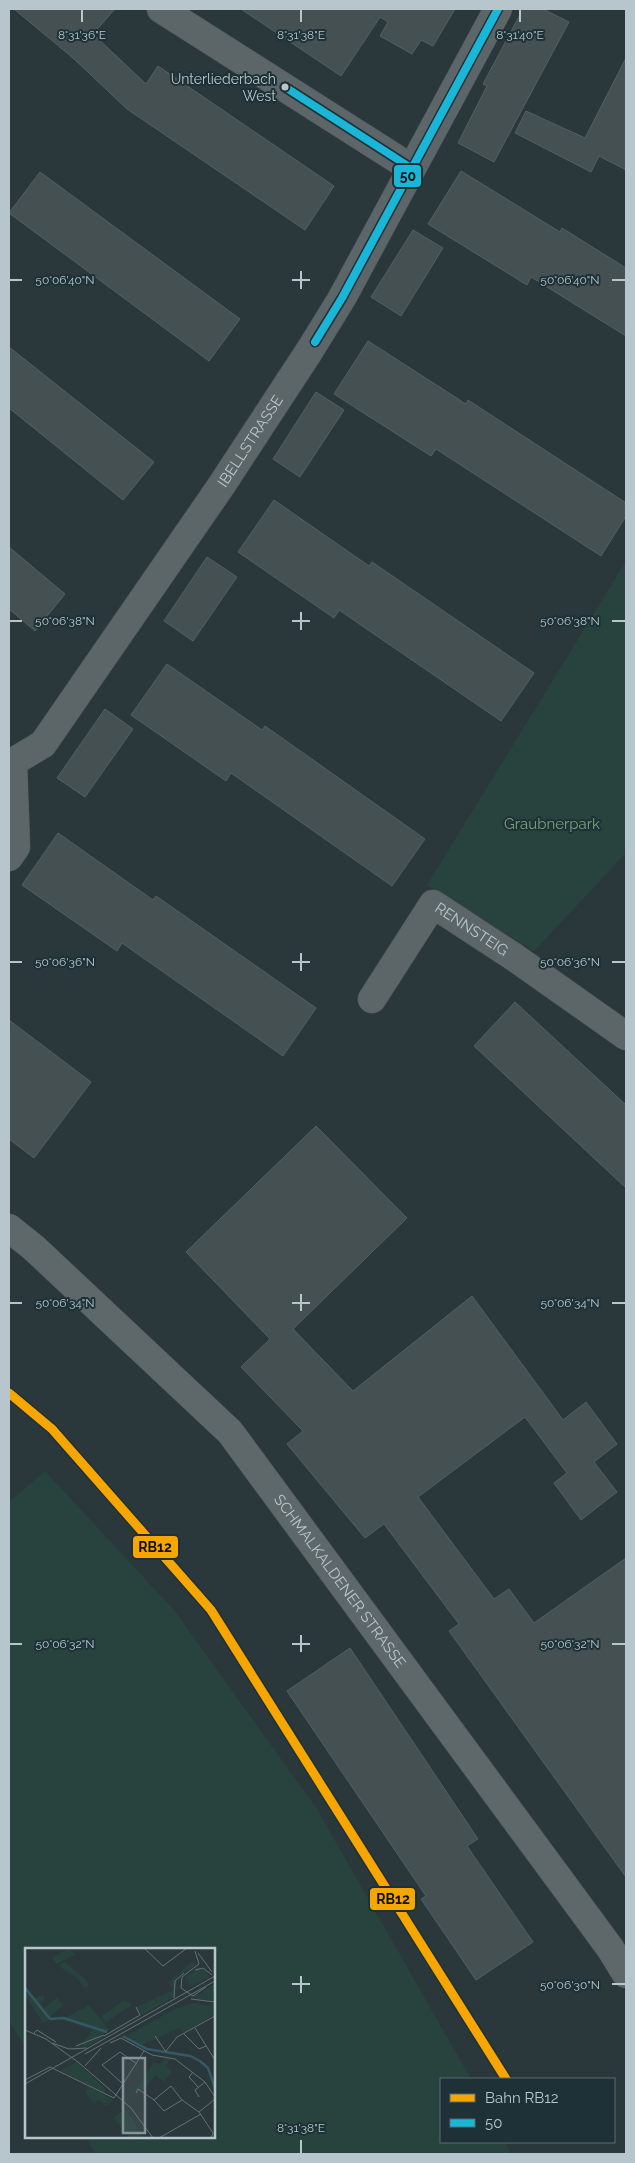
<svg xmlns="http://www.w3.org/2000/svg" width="635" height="2163" font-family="Raleway,sans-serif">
<rect width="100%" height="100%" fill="#2b383b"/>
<g fill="#28433e">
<path d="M 626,561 L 626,853 L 534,951 L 427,885 Z"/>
<path d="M 45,1471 L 174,1610 L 317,1809 L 471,2079 L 441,2079 L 441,2142 L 505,2142 L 511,2154 L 96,2154 L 85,2137 L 214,2137 L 214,1949 L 26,1949 L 26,2048 L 9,2021 L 9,1502 Z"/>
</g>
<g fill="#455053" stroke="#535f63">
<path d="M 14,9 L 115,9 L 93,34 L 146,84 L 158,66 L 334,186 L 305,230 L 127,109 L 73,58 Z"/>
<path d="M 241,9 L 455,9 L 433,46 L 421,40 L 412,54 L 380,36 L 388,22 L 380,17 L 341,76 Z"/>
<path d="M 523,9 L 543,9 L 569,22 L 494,162 L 458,143 L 487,86 L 483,84 Z"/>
<path d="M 626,58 L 626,170 L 599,156 L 591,172 L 515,133 L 526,111 L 585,138 Z"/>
<path d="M 461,171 L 560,232 L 562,228 L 626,268 L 626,336 L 531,277 L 527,285 L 428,224 Z"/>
<path d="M 40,172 L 240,319 L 209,361 L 9,213 Z"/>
<path d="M 413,230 L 443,248 L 401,316 L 371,297 Z"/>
<path d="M 368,341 L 466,404 L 468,400 L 626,503 L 626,516 L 601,556 L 436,449 L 431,456 L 334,394 Z"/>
<path d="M 9,347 L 154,462 L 123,500 L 9,408 Z"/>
<path d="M 316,392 L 344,410 L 300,477 L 273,459 Z"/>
<path d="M 274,500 L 369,566 L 372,562 L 534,673 L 501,721 L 339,610 L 334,618 L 238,552 Z"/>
<path d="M 9,547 L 65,594 L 35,631 L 9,609 Z"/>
<path d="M 207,557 L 237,577 L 193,641 L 164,621 Z"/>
<path d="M 167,664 L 262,730 L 265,726 L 425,839 L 392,886 L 231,773 L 226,781 L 131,715 Z"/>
<path d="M 105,709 L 133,729 L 85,797 L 57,778 Z"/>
<path d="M 58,833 L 153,900 L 156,896 L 316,1008 L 283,1056 L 122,943 L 117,951 L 22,885 Z"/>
<path d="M 515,1002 L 626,1105 L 626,1188 L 474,1046 Z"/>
<path d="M 9,1020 L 91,1082 L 34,1158 L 9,1139 Z"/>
<path d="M 316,1126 L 407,1218 L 293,1329 L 353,1391 L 472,1296 L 563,1420 L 586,1402 L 617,1444 L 594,1462 L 617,1492 L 581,1520 L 554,1483 L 567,1473 L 525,1417 L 418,1497 L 494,1599 L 509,1589 L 534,1623 L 626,1558 L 626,1877 L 449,1631 L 459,1624 L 384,1524 L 365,1538 L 287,1444 L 303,1431 L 241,1367 L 270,1339 L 186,1252 Z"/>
<path d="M 350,1648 L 478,1839 L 467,1846 L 533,1942 L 476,1980 L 421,1899 L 426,1896 L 287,1691 Z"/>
</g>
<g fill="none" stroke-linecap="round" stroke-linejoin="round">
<defs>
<g id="minor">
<path d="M 161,9 L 411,168"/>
<path id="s1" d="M 13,762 L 43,744 L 221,486 L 310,350 L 342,298 L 498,9"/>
<path d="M 9,857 L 16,847 L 13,762"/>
<path id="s2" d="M 372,999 L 433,904 L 514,957 L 626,1036"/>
</g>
<g id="major">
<path id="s3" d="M 9,1228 L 34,1248 L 230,1432 L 610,1948 L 626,1974"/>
</g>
</defs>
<use href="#minor" stroke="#4a5355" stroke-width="29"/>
<use href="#major" stroke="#495458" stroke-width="29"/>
<use href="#minor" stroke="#5c6669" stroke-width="28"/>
<use href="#major" stroke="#5e686b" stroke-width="28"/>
<defs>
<g id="bus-1">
<path d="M 285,87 L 411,168"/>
<path d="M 315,342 L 342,298 L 498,9"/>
</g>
</defs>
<use href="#bus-1" stroke="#1e3137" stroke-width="11"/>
<use href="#bus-1" stroke="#1ab6d8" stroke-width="8"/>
<defs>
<path id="rail-1" d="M 9,1393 L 52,1429 L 211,1610 L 506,2079"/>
</defs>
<use href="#rail-1" stroke="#1e3137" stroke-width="12"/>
<use href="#rail-1" stroke="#f7a600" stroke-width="9"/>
</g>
<path fill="none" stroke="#b6c6cc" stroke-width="2" d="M 82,10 L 82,22M 301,10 L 301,22M 520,10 L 520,22M 301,271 L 301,289M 10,280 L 22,280M 292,280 L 310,280M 612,280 L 625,280M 301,612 L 301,630M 10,621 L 22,621M 292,621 L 310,621M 612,621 L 625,621M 301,953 L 301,971M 10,962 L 22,962M 292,962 L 310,962M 612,962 L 625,962M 301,1294 L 301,1311M 10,1303 L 22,1303M 292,1303 L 310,1303M 612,1303 L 625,1303M 301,1635 L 301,1652M 10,1644 L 22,1644M 292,1644 L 310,1644M 612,1644 L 625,1644M 301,1976 L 301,1993M 292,1984 L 310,1984M 612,1984 L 625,1984M 301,2140 L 301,2153"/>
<circle fill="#b6c6cc" stroke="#1e3137" stroke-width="2" cx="285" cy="87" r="4.5"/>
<g text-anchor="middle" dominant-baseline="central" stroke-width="4" stroke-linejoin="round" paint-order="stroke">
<g font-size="14" fill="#b6c6cc" stroke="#1e3137" text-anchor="end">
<text x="276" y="79">Unterliederbach<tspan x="276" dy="17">West</tspan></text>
</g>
<g font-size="15" fill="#b6c6cc" stroke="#1e3137">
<text stroke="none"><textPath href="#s1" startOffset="402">IBELLSTRASSE</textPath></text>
<text stroke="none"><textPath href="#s2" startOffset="159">RENNSTEIG</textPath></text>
<text stroke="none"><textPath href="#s3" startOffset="486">SCHMALKALDENER STRASSE</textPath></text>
</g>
<g font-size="15" fill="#78a373" stroke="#1e3137">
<text x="552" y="824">Graubnerpark</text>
</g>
</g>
<g transform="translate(25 1948)">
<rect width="190" height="190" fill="#2b383b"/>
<path d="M 44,0 L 50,7 L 31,16 L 27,10 ZM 168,13 L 171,17 L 152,28 L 150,48 L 117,67 L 112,59 L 148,42 L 144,34 ZM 40,14 L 60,31 L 64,37 L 60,40 L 50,28 L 40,23 L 34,17 ZM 174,21 L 178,25 L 175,21 L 180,22 L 185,29 L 180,26 L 184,29 L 168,37 L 164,37 L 162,30 L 161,37 L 166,39 L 161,38 L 160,29 ZM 190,35 L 188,53 L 164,49 L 174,47 ZM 0,38 L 11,50 L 17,47 L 20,50 L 15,56 L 19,60 L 32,50 L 38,57 L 26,68 L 28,70 L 42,69 L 64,57 L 84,81 L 74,89 L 79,89 L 63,98 L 45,100 L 32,96 L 12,83 L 34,96 L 48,99 L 56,98 L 68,82 L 38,72 L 24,71 L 18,75 L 0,47 ZM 99,52 L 107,57 L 81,74 L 76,69 ZM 167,55 L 183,58 L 190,55 L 190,66 L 159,84 L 154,80 L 117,97 L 102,88 L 148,62 ZM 140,110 L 145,111 L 141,118 L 147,124 L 140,132 L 143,137 L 131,127 L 116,143 L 112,141 L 129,114 L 135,117 ZM 52,114 L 81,142 L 79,145 L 36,123 ZM 64,139 L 79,147 L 88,152 L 81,158 L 74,151 L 69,155 L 60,144 ZM 99,161 L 109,173 L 118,190 L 105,190 L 89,170 Z" fill="#28433e"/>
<path fill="none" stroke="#345964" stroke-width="2.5" d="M 0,40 L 25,71 L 39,70 L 82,84M 98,88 L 122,101 L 165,108 L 175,113 L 183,120 L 190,140"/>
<path fill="none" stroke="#637175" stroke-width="1" d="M 119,0 L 138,18 L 162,0M 170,3 L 174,16 L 157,29 L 156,40 L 168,48 L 181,39M 173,5 L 187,24M 170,22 L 178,20 L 187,27M 149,50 L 150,33 L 159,25M 166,51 L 190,54M 170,80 L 190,112M 0,82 L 21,91 L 53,114 L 106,160 L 128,190M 9,85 L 12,82 L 31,94M 159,86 L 174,101 L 181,98M 79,88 L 115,67 L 111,59M 130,88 L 141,104M 27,95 L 44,101 L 62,100M 85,95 L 96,90 L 127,107 L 150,111 L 180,134 L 190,149M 51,98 L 79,87M 141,103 L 152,89 L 190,68M 60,106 L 190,33M 60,118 L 76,100M 168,124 L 164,129 L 173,139M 0,132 L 25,119 L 89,150 L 119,103M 0,136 L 190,28M 98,136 L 77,117 L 95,104 L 112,116M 111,145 L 113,141 L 129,152M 174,149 L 170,142 L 180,134M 157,152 L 139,163 L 129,152 L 146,138 L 157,152 L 174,164 L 188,185 L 186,190M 174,164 L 190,151M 134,190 L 176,166"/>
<path fill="#859499" fill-opacity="0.15" stroke="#859499" stroke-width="2.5" d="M 98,110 L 120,110 L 120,185 L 98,185 Z"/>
<rect width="190" height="190" fill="none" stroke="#b6c6cc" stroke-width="2.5"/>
</g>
<g font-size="12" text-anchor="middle" fill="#b6c6cc" stroke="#1e3137" stroke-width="4" stroke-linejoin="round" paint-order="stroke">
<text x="82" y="39">8°31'36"E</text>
<text x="301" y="39">8°31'38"E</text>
<text x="520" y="39">8°31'40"E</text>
<text x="65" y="284">50°06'40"N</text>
<text x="570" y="284">50°06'40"N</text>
<text x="65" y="625">50°06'38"N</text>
<text x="570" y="625">50°06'38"N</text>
<text x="65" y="966">50°06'36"N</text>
<text x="570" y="966">50°06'36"N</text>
<text x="65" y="1307">50°06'34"N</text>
<text x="570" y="1307">50°06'34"N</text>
<text x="65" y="1648">50°06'32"N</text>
<text x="570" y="1648">50°06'32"N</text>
<text x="570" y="1989">50°06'30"N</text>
<text x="301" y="2132">8°31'38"E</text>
</g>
<g stroke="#1e3137" stroke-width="2">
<rect x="393" y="164" width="29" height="24" rx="5" fill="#1ab6d8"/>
<rect x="132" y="1535" width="47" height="24" rx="5" fill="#f7a600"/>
<rect x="369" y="1887" width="47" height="24" rx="5" fill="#f7a600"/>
</g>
<g font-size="14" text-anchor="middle" font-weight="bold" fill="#111">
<text x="408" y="181">50</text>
<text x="155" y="1552">RB12</text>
<text x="393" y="1904">RB12</text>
</g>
<rect width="635" height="2163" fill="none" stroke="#b6c6cc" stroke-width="20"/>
<rect x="440" y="2078" width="175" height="65" fill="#1e3137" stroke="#5b6d73"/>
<rect x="450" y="2094" width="25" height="8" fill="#f7a600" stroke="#5b6d73"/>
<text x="485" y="2103" font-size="15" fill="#b6c6cc">Bahn RB12</text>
<rect x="450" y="2119" width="25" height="8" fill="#1ab6d8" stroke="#5b6d73"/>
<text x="485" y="2128" font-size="15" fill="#b6c6cc">50</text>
</svg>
